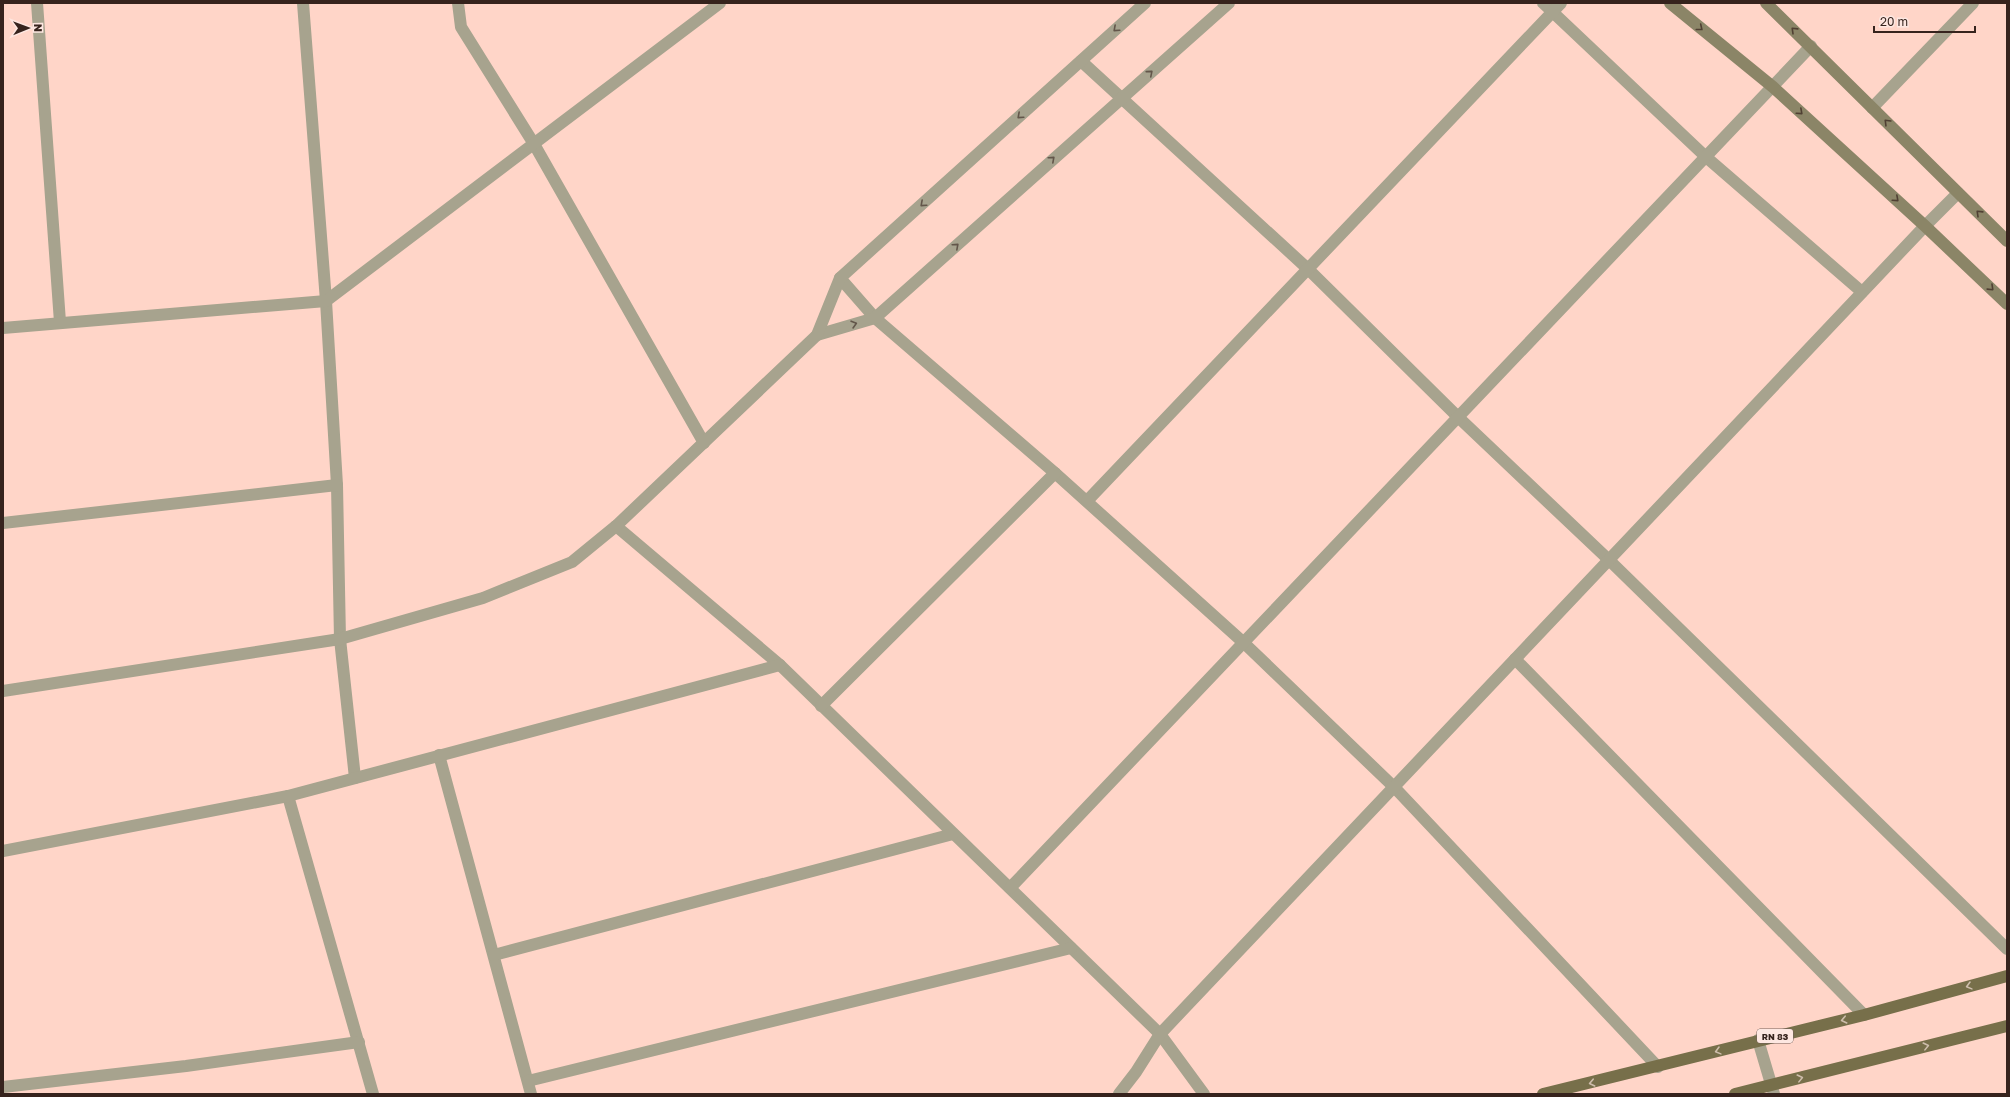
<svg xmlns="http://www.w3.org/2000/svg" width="2010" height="1097" font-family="'Golos Text',sans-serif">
<rect width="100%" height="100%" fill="#ffd5c8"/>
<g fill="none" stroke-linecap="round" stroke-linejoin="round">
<g stroke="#a7a38e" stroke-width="12">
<path d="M 37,3 L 60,322"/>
<path d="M 303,3 L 326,301 L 337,485 L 340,639 L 355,778"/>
<path d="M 458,3 L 461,27 L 534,144 L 704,443"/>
<path d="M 1543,3 L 1706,157 L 1862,292"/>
<path d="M 1081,61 L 1308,269 L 1458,417 L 1609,560 L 2007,949"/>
<path d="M 1872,108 L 1973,3"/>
<path d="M 840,278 L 875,318 L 1055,473 L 1244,643 L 1395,788 L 1658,1067"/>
<path d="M 3,328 L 326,301 L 720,3"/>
<path d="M 817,335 L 875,318 L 1229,3"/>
<path d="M 1087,501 L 1561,3"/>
<path d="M 3,523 L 337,485"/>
<path d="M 616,526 L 780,665 L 1160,1034 L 1204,1094"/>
<path d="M 1515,659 L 1864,1015"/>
<path d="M 3,691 L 340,639 L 483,598 L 572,562 L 616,526 L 817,335 L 840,278 L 1145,3"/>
<path d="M 821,706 L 1055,473"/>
<path d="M 439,755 L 531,1094"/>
<path d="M 288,796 L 373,1094"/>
<path d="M 3,851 L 288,796 L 780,665"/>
<path d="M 1010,888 L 1811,46"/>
<path d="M 494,955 L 953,834"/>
<path d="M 1758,1040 L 1774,1094"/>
<path d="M 528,1081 L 1071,948"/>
<path d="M 3,1087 L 186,1066 L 359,1042"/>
<path d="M 1119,1094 L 1136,1072 L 1160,1034 L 1925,226 L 1958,193"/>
</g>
<g stroke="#8b8567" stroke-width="12">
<path d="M 1670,3 L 1773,87 L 1925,226 L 2007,304"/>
<path d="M 1766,3 L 2007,241"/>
</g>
<g stroke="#776f4a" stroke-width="12">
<path d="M 1543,1094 L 1864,1015 L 2007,976"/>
<path d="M 1735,1094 L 2007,1026"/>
</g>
</g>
<defs><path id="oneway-chevron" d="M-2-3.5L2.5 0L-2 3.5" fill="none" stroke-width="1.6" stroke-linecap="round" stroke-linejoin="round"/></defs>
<g stroke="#504033">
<use href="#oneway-chevron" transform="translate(1700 28) rotate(39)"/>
<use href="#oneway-chevron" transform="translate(1794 30) rotate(-136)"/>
<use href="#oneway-chevron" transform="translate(1800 112) rotate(42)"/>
<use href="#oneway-chevron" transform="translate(1887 122) rotate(-135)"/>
<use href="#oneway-chevron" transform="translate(1896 199) rotate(42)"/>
<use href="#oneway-chevron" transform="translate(1979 213) rotate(-136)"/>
<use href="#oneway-chevron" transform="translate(1991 288) rotate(44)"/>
</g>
<g stroke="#63564a">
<use href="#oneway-chevron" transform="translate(1116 29) rotate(138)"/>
<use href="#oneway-chevron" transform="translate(1150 73) rotate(-41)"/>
<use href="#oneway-chevron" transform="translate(1020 116) rotate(138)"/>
<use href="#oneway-chevron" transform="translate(1052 159) rotate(-42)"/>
<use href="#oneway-chevron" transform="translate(923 204) rotate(138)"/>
<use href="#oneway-chevron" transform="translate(956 246) rotate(-42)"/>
<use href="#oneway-chevron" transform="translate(854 324) rotate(-16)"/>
</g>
<g stroke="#cebdac">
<use href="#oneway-chevron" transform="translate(1969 986) rotate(165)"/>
<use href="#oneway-chevron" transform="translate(1844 1020) rotate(167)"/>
<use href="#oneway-chevron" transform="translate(1926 1046) rotate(-14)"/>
<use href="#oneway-chevron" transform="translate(1718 1051) rotate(165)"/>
<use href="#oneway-chevron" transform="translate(1800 1078) rotate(-14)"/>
<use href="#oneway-chevron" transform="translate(1592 1083) rotate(167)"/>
</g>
<g text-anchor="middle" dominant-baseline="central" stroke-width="4" stroke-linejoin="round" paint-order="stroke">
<rect fill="#fde7e1" stroke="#725e58" stroke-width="1" x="1757" y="1029" width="36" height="14" rx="3"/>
<g font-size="9" font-weight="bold" fill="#36231d">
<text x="1775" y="1036">RN 83</text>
</g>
</g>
<rect width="2010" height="1097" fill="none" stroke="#36231d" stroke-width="8"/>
<g transform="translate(28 28) rotate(89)" stroke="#fde7e1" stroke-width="3" paint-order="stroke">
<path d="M0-3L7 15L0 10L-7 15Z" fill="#36231d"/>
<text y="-6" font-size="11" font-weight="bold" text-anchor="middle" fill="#36231d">N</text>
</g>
<path d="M1874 26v6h101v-6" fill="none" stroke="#36231d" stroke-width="2"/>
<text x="1880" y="26" font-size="12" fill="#36231d" stroke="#fde7e1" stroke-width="3" paint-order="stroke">20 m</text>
</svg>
